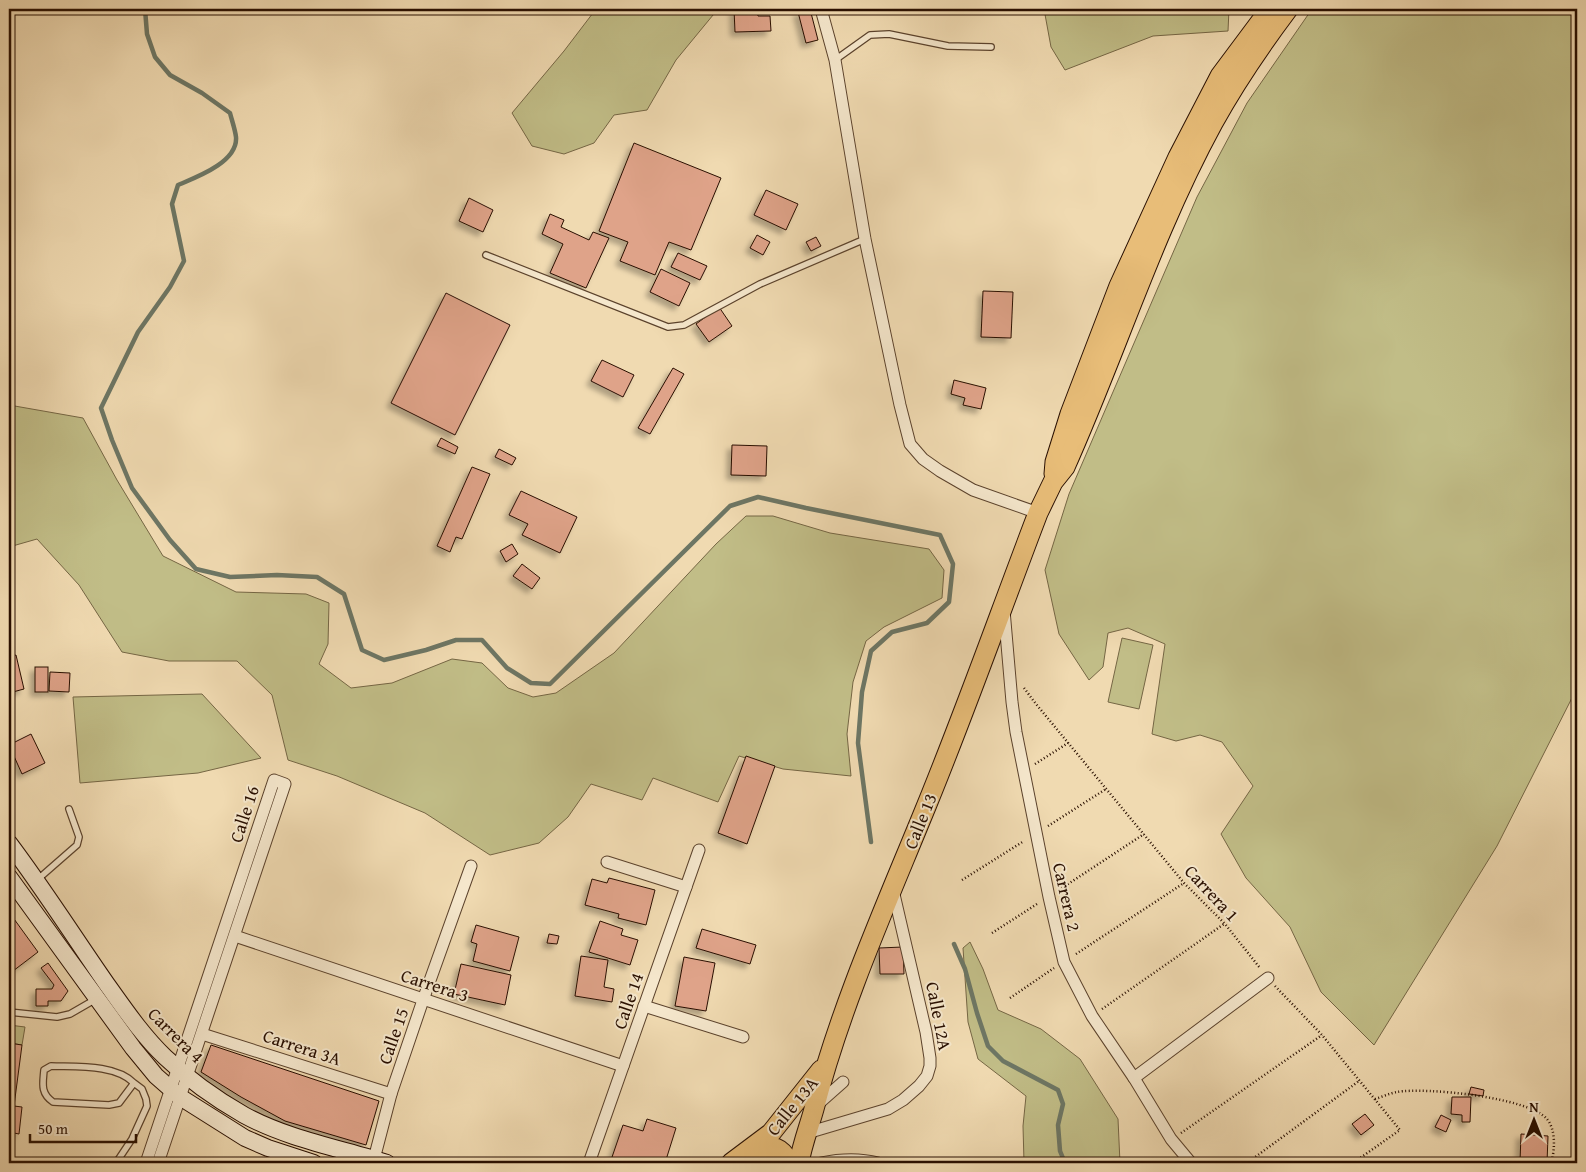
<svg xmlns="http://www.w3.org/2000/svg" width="1586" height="1172" font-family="'Gentium Book Plus',serif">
<defs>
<filter id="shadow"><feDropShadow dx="-4.5" dy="4.5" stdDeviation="2.5" flood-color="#0004"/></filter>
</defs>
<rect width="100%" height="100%" fill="#f0dab1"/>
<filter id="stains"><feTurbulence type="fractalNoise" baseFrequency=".004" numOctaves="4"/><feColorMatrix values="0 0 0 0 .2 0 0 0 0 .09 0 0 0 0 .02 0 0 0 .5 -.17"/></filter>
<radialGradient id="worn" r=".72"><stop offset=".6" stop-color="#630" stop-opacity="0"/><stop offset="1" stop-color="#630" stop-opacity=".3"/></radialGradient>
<g fill="#c1bd87" stroke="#756644">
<path d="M 596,9 L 718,9 L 676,60 L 647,110 L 614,115 L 594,143 L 564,154 L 532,146 L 512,113 L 564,51 Z"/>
<path d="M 1044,9 L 1229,9 L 1228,31 L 1153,36 L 1065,70 L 1051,47 Z"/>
<path d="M 1312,9 L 1577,9 L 1577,688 L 1497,846 L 1374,1045 L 1321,992 L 1290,927 L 1246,878 L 1221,834 L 1253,786 L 1222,742 L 1200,735 L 1176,741 L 1152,734 L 1165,644 L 1128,628 L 1108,633 L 1103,667 L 1089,680 L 1059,634 L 1045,570 L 1069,494 L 1197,197 L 1247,103 Z"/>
<path d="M 9,405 L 83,418 L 117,480 L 163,556 L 236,592 L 306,594 L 329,603 L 328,644 L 319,664 L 351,688 L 392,683 L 452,659 L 482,663 L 508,688 L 533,697 L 556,693 L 614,653 L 716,544 L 746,516 L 773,516 L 830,533 L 929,549 L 944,570 L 942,598 L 884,627 L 866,641 L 853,682 L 847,734 L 851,776 L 783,769 L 739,756 L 718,802 L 653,778 L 642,800 L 591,784 L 568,817 L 539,843 L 490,855 L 425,813 L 337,776 L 288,760 L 272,695 L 237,661 L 169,661 L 122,652 L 79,585 L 37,539 L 9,547 Z"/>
<path d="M 1122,638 L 1153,645 L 1139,709 L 1108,702 Z"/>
<path d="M 202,694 L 261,758 L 198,773 L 80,783 L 73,697 Z"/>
<path d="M 970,942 L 983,969 L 998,1010 L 1041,1029 L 1080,1059 L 1118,1119 L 1120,1163 L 1025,1163 L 1024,1162 L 1023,1126 L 1026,1096 L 978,1059 L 968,1022 L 963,948 Z"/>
<path d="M 9,1025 L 25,1027 L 22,1045 L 9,1043 Z"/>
</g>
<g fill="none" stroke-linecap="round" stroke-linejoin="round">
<g stroke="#6d7664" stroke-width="4.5">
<path d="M 145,9 L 147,34 L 155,57 L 170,75 L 202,93 L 230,113 C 232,121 235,129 236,137 C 238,162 197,177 178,185 L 172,204 L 184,261 L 170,287 L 138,332 L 101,408 L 112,440 L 132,488 L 170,540 L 196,569 L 230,577 L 277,575 L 317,577 L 344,594 L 362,650 L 384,660 L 426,650 L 456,640 L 482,640 L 507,668 L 531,683 L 550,684 L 730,506 L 758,497 L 806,508 L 940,535 L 953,564 L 949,602 L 927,623 L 892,632 L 871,651 L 862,692 L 858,743 L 871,842"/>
<path d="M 954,944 L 965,969 L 977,1013 L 988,1046 L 1003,1061 L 1058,1090 L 1063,1104 L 1058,1125 L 1060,1151 L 1065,1163"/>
</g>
</g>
<g fill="#dfa389" stroke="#290f00" filter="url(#shadow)">
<path d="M 734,9 L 757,9 L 758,16 L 770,16 L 771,31 L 735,32 Z"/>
<path d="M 810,9 L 818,40 L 806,43 L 798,12 Z"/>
<path d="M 634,143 L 721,178 L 691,250 L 669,242 L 655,275 L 620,261 L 628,242 L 599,231 Z"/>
<path d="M 766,190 L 798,204 L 786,230 L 754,215 Z"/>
<path d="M 469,198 L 493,210 L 483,232 L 459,221 Z"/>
<path d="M 550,214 L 564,220 L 561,227 L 589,240 L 593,232 L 609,238 L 586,288 L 550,273 L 563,244 L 542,234 Z"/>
<path d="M 757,235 L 770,242 L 763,255 L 750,248 Z"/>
<path d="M 816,237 L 821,246 L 811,251 L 806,242 Z"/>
<path d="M 678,253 L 707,266 L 700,280 L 671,267 Z"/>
<path d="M 661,269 L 690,283 L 679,306 L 650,292 Z"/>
<path d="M 983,291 L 1013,292 L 1011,338 L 981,337 Z"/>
<path d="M 446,293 L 510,325 L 455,435 L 391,403 Z"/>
<path d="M 719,307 L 732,326 L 709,342 L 696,324 Z"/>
<path d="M 602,360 L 634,375 L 623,397 L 591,381 Z"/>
<path d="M 673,368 L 684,374 L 650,434 L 638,428 Z"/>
<path d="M 954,380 L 986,388 L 981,409 L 963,405 L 965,398 L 951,394 Z"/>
<path d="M 441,438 L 458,447 L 455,454 L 437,446 Z"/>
<path d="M 732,445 L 767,446 L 766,476 L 731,475 Z"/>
<path d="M 499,449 L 516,458 L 512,465 L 495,457 Z"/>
<path d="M 472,467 L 490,474 L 462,539 L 456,537 L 450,552 L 437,546 Z"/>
<path d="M 521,491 L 577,517 L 560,553 L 522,535 L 528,524 L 509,515 Z"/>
<path d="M 512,544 L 518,554 L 506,562 L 500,551 Z"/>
<path d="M 522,564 L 540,578 L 532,589 L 513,576 Z"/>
<path d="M 9,590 L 14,609 L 9,611 Z"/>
<path d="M 16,655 L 24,689 L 9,693 L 9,657 Z"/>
<rect x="35" y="667" width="13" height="25"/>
<path d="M 50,672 L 70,673 L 69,692 L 49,691 Z"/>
<path d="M 31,734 L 45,763 L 22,774 L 9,745 Z"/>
<path d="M 746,756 L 775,766 L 747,844 L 718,833 Z"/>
<path d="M 609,878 L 655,890 L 646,925 L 618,918 L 619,914 L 585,905 L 592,879 L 607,883 Z"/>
<path d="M 9,912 L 38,952 L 13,971 L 9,966 Z"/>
<path d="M 600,921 L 623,929 L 621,935 L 638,940 L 630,965 L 589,952 Z"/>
<path d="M 476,925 L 519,937 L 510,971 L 473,961 L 477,944 L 471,942 Z"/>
<path d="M 702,929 L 756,945 L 750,964 L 696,948 Z"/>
<path d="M 549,934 L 559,936 L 557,944 L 547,943 Z"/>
<path d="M 903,947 L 904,974 L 880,974 L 879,948 Z"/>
<path d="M 581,956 L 608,960 L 604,987 L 614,989 L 612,1002 L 575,996 Z"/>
<path d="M 684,957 L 715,963 L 706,1011 L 675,1006 Z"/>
<path d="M 48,963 L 68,991 L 61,1001 L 48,1001 L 48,1006 L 36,1006 L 36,989 L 52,989 L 54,985 L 41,968 Z"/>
<path d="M 461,964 L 511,975 L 505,1005 L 454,994 Z"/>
<path d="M 9,1043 L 22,1045 L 14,1106 L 22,1107 L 19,1134 L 9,1132 Z"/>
<path d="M 211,1045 L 379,1101 L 366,1145 L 285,1121 L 241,1097 L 201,1072 Z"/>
<path d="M 1471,1087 L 1484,1090 L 1483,1096 L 1469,1094 Z"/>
<path d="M 1452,1097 L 1471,1097 L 1470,1122 L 1462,1122 L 1462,1115 L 1451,1114 Z"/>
<path d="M 1365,1114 L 1374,1125 L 1361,1135 L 1352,1124 Z"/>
<path d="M 1441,1115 L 1451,1120 L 1446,1132 L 1435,1127 Z"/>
<path d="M 647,1119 L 676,1128 L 665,1163 L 610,1163 L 623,1125 L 643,1131 Z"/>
<path d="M 1521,1134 L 1548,1136 L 1547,1163 L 1520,1162 Z"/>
</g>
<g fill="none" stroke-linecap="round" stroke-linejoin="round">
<defs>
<g id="service">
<path d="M 835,60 L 870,35 L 889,34 L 948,46 L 991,47"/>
<path d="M 486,255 L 668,327 L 684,325 L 760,284 L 865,239"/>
<path d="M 37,880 L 77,845 L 79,837 L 69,809"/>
<path d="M 9,1012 L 57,1017 L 70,1014 L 96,999"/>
<path d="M 116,1163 L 132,1139 L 147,1106 L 146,1099 L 142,1089 L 134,1083 L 119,1103 L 109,1105 L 53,1102 C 40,1093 43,1083 44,1070 L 51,1066 C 76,1067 115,1064 134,1083"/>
</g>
<g id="minor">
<path d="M 821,9 L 835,60 L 865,239 L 900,405 L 910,444 L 923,459 L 940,471 L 973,490 L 1038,513"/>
<path d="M 1004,610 L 1012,702 L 1016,732 L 1049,897 L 1064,962 L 1092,1016 L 1134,1078 L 1171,1139 L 1191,1163"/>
<path d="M 607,862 L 686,887"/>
<path d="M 235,936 L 623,1066"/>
<path d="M 644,1006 L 743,1037"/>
<path d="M 202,1034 L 391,1094"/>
<path d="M 1134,1078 L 1268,978"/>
<path d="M 817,1105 L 843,1082"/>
<path d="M 807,1133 L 888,1109 L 903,1100 L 919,1086 L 927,1076 L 930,1066 L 930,1058 L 926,1032 L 893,890"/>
<path d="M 146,1163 L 274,780 L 285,784 L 158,1163"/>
<path d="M 373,1163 L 391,1094 L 423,1000 L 471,866"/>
<path d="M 589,1163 L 699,850"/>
<path d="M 821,1163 C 840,1159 859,1158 878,1163"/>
</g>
<g id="secondary">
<path d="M 9,843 C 43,888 74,937 106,983 C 124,1008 142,1035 165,1057 C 188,1079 216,1099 244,1115 C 288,1139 339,1148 387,1163"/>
<path d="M 9,877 L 133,1048 L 156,1076 L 180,1097 L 245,1138 L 268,1148 L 314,1163"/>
</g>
<g id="primary">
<path d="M 1054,474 L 1055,462 L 1070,414 L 1119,286 L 1178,157 L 1220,76 L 1270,9"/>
<path d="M 751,1149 C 772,1147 779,1143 790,1163"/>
<path d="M 731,1163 L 771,1133 L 821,1070"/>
<path d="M 799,1163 C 802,1145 809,1127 814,1109 C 840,1009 882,914 921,819 C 963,718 999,615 1038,513 L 1053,482 L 1065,467 C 1116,353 1153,233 1213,123 C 1235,83 1261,45 1288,9"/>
</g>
</defs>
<use href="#service" stroke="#5b422c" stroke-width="8"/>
<use href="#minor" stroke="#5b422c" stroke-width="13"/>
<use href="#secondary" stroke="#290f00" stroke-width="18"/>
<use href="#primary" stroke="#290f00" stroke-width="21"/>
<g stroke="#290f00" stroke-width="2.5" stroke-dasharray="1 2.5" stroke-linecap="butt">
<path d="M 1024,688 L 1036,704 L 1184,883 L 1225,924 L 1260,968"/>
<path d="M 1035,764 L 1068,743"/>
<path d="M 1048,826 L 1106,789"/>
<path d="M 962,880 L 1024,841"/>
<path d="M 1059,890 L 1144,834"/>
<path d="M 992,933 L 1037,904"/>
<path d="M 1076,954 L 1184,883"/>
<path d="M 1275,986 L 1322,1035 L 1400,1130 L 1353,1163"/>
<path d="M 1010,998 L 1054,968"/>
<path d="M 1102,1009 L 1224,924"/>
<path d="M 1375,1099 C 1382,1097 1390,1093 1397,1092 C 1425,1087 1528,1097 1547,1119 C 1556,1130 1555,1150 1551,1163"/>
<path d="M 1181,1133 L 1322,1035"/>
<path d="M 1247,1163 L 1359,1081"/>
</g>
<use href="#service" stroke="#f5e7cc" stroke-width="5.5"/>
<use href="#minor" stroke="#f5e7cc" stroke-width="11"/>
<use href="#secondary" stroke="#f5e7cc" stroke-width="16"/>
<use href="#primary" stroke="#e8bd78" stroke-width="19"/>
</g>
<g text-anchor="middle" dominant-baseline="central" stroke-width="4" stroke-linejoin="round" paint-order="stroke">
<g font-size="18" fill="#290f00" stroke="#f5e7cc">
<text transform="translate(244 814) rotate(-72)">Calle 16</text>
<text transform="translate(920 821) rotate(-68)">Calle 13</text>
<text transform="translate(1212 893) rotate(47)">Carrera 1</text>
<text transform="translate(1067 897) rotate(77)">Carrera 2</text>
<text transform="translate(435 985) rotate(18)">Carrera 3</text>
<text transform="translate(628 1001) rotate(-71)">Calle 14</text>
<text transform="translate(939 1016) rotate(79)">Calle 12A</text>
<text transform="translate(176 1035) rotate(45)">Carrera 4</text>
<text transform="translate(393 1036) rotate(-71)">Calle 15</text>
<text transform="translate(302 1047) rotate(18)">Carrera 3A</text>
<text transform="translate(792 1106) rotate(-51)">Calle 13A</text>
</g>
</g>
<rect width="1586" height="1172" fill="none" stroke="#f0dab1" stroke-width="30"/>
<rect x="10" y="10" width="1566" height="1152" fill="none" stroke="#290f00" stroke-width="2.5"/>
<rect x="15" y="15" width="1556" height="1142" fill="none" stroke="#290f00"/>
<g transform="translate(1534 1120)" stroke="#f5e7cc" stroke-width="4" paint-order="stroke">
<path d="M0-4L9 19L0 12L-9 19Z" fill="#290f00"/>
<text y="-8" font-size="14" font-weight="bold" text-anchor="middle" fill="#290f00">N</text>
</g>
<path d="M30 1134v8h106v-8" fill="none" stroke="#290f00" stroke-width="2.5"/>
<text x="38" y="1134" font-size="15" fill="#290f00" stroke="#f5e7cc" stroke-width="4" paint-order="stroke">50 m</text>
<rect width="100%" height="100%" filter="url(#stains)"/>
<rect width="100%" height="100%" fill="url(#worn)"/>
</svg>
